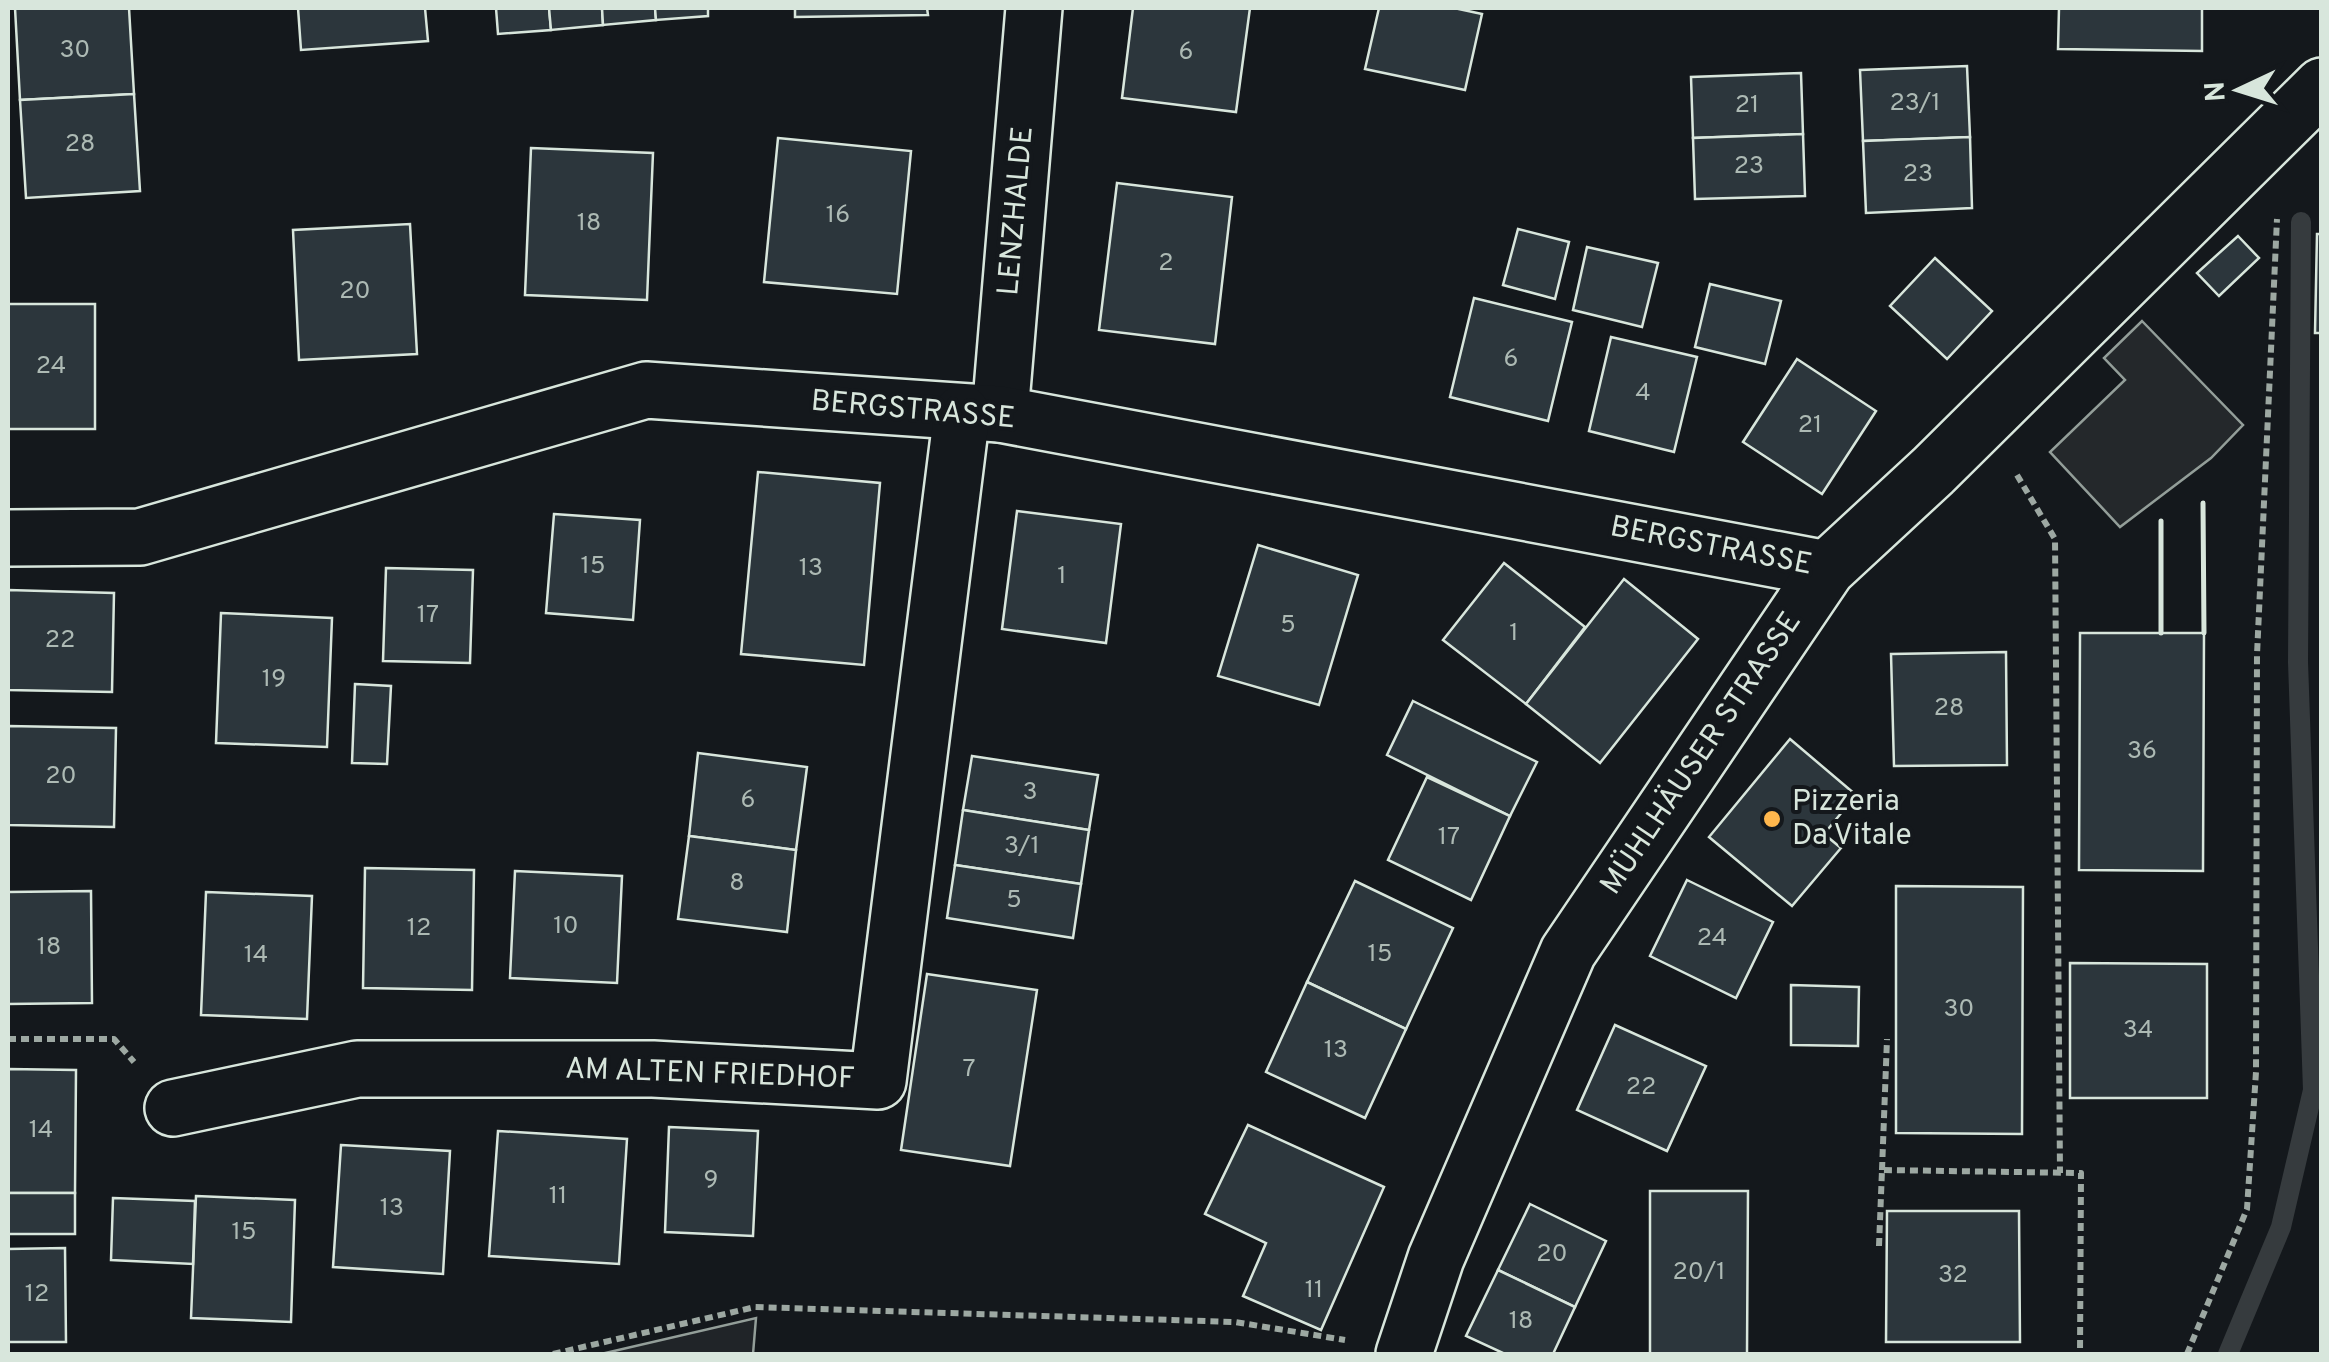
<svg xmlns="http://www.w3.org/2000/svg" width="2329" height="1362" font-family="Overpass,sans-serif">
<rect width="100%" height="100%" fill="#14181c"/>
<path fill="#202428" stroke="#939e99" stroke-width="2.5" d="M 756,1318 L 753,1354 L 601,1354 Z"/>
<path fill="#24282b" stroke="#939e99" stroke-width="2.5" d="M 2142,321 L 2243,425 L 2211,458 L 2120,527 L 2050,452 L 2125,380 L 2104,358 Z"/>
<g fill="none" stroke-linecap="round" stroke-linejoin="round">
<path stroke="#363b3e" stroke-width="20" d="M 2228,1354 L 2281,1227 L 2313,1090 L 2298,662 L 2301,222"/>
</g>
<g fill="#2c363c" stroke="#d8e6dc" stroke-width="2.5">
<path d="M 15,8 L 129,8 L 134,94 L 20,100 Z"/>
<path d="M 298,8 L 425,8 L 428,41 L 301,50 Z"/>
<path d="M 496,8 L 549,8 L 551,30 L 498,34 Z"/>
<path d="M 549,8 L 602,8 L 603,25 L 551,30 Z"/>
<path d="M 602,8 L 655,8 L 656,20 L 603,25 Z"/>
<path d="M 655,8 L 708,8 L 708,16 L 656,20 Z"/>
<path d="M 795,8 L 927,8 L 928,15 L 795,17 Z"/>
<path d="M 1133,8 L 1250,8 L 1236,112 L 1122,98 Z"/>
<path d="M 1379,8 L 1454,8 L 1482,14 L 1465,90 L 1365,69 Z"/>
<path d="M 2059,8 L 2202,8 L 2202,51 L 2058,49 Z"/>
<path d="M 1967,66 L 1970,137 L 1863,141 L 1860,70 Z"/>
<path d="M 1801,73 L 1803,134 L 1693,138 L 1691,77 Z"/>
<path d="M 134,94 L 140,191 L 26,198 L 20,100 Z"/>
<path d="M 1803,134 L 1805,196 L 1695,199 L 1693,138 Z"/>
<path d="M 1970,137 L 1972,208 L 1866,213 L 1863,141 Z"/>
<path d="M 778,138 L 911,151 L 897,294 L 764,282 Z"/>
<path d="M 531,148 L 653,153 L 647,300 L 525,295 Z"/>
<path d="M 1117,183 L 1232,197 L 1215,344 L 1099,330 Z"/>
<path d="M 410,224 L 417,354 L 299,360 L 293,230 Z"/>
<path d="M 1518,229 L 1569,242 L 1555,299 L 1503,285 Z"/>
<path d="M 2317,234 L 2322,234 L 2322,333 L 2315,333 Z"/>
<path d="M 2238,236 L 2259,258 L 2219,296 L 2197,273 Z"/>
<path d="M 1587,247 L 1658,263 L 1642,327 L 1573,310 Z"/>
<path d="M 1935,258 L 1992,311 L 1947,359 L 1890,306 Z"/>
<path d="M 1710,284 L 1781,301 L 1765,364 L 1695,347 Z"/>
<path d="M 1474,298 L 1572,322 L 1548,421 L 1450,397 Z"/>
<rect x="8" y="304" width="87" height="125"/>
<path d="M 1611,337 L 1697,357 L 1674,452 L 1589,431 Z"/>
<path d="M 1797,359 L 1876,411 L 1822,494 L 1743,442 Z"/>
<path d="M 758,472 L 880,483 L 864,665 L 741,654 Z"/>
<path d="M 1017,511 L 1121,524 L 1106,643 L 1002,629 Z"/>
<path d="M 554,514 L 640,520 L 633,620 L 546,613 Z"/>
<path d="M 1258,545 L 1358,575 L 1319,705 L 1218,676 Z"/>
<path d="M 1504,563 L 1585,627 L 1526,704 L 1443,640 Z"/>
<path d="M 386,568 L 473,570 L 470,663 L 383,661 Z"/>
<path d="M 1624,579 L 1698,639 L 1600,763 L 1526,704 Z"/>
<path d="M 8,590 L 114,593 L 112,692 L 8,690 Z"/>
<path d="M 221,613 L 332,618 L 327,747 L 216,743 Z"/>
<path d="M 2080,633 L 2204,633 L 2203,871 L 2079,870 Z"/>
<path d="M 2006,652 L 2007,765 L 1894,766 L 1891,654 Z"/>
<path d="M 355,684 L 391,686 L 387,764 L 352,763 Z"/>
<path d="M 1413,701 L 1537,762 L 1510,816 L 1387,755 Z"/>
<path d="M 8,726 L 116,728 L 114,827 L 8,825 Z"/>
<path d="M 1790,739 L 1856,795 L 1824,834 L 1841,848 L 1792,906 L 1709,837 Z"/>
<path d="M 698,753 L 807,767 L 796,850 L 689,836 Z"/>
<path d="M 972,756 L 1098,775 L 1089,830 L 963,810 Z"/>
<path d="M 1427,777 L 1510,816 L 1471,900 L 1388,860 Z"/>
<path d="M 963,810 L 1089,830 L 1081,884 L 955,865 Z"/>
<path d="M 689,836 L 796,850 L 787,932 L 678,919 Z"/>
<path d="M 955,865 L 1081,884 L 1073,938 L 947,918 Z"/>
<path d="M 365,868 L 474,870 L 472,990 L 363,988 Z"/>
<path d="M 515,871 L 622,876 L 617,983 L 510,978 Z"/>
<path d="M 1687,880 L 1773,922 L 1736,998 L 1650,956 Z"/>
<path d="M 1355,881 L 1453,928 L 1406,1029 L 1307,982 Z"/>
<path d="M 1896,886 L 2023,887 L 2022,1134 L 1896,1133 Z"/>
<path d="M 91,891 L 92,1003 L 8,1004 L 8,892 Z"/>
<path d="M 206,892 L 312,896 L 307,1019 L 201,1015 Z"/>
<path d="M 2070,963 L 2207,964 L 2207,1098 L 2070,1098 Z"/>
<path d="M 927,974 L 1037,990 L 1010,1166 L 901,1150 Z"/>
<path d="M 1307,982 L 1406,1029 L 1365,1118 L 1266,1072 Z"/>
<path d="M 1791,985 L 1859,987 L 1858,1046 L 1791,1045 Z"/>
<path d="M 1615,1025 L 1706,1066 L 1667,1151 L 1577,1110 Z"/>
<path d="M 8,1069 L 76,1070 L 75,1193 L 8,1193 Z"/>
<path d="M 1248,1125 L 1384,1187 L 1321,1330 L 1243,1296 L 1266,1243 L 1205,1214 Z"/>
<path d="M 669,1127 L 758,1131 L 753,1236 L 665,1232 Z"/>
<path d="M 498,1131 L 627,1139 L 619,1264 L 489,1256 Z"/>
<path d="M 341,1145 L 450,1151 L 443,1274 L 333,1267 Z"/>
<path d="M 1650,1191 L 1748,1191 L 1747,1354 L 1650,1354 Z"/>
<rect x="8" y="1193" width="67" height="41"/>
<path d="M 196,1196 L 295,1200 L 291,1322 L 191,1318 Z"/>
<path d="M 113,1198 L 195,1201 L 193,1264 L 111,1260 Z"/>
<path d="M 1530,1204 L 1606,1241 L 1575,1307 L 1498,1270 Z"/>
<path d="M 1887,1211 L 2019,1211 L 2020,1342 L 1886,1342 Z"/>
<path d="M 65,1248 L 66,1342 L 8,1342 L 8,1249 Z"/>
<path d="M 1498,1270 L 1575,1307 L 1553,1354 L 1505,1354 L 1466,1336 Z"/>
</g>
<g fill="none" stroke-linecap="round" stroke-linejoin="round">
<defs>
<g id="minor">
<path d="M 1000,414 L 1034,8"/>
<path d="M 8,538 L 140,537 L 646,390 L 1000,414 L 1827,569"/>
<path d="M 173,1108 L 357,1069 L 653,1069 L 878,1081 L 962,413"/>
<path d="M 1404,1354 L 1436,1258 L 1568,952 L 1827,569 L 1933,471 L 2322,86"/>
</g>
</defs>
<use href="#minor" stroke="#d8e6dc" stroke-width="60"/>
<g stroke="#9da8a2" stroke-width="6" stroke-dasharray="8 5" stroke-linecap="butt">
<path d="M 2017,475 L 2055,539 L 2060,1173"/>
<path d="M 8,1039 L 114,1039 L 134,1062"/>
<path d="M 1882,1170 L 1887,1039"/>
<path d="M 1879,1246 L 1882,1170 L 2081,1173 L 2080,1354"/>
<path d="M 553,1354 L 755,1307 L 1235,1322 L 1345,1340"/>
<path d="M 2187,1354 L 2247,1209 L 2256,1072 L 2257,655 L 2277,219"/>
</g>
<use href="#minor" stroke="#14181c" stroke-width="55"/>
<g stroke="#d8e6dc" stroke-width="5">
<path d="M 2203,503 L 2204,633"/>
<path d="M 2161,521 L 2161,633"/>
</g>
</g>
<circle fill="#ffb74d" stroke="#14181c" stroke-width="4" cx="1772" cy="819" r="10"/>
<g text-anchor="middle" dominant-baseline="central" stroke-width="8" stroke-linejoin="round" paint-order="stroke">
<g font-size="25" fill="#adbab4">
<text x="75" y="51">30</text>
<text x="1186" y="53">6</text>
<text x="1915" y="104">23/1</text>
<text x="1747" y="106">21</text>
<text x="80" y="145">28</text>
<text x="1749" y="167">23</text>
<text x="1918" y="175">23</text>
<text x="838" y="216">16</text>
<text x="589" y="224">18</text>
<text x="1166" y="264">2</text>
<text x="355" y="292">20</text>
<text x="1511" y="360">6</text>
<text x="51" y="367">24</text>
<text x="1643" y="394">4</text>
<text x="1810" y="426">21</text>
<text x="593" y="567">15</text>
<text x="811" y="569">13</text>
<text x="1062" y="577">1</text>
<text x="428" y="616">17</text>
<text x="1288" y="626">5</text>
<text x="1514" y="634">1</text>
<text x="60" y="641">22</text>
<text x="274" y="680">19</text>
<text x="1949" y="709">28</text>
<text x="2142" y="752">36</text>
<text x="61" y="777">20</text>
<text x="1030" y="793">3</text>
<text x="748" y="801">6</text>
<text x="1449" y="838">17</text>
<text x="1022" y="847">3/1</text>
<text x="737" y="884">8</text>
<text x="1014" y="901">5</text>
<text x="566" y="927">10</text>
<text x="419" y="929">12</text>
<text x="1712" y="939">24</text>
<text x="49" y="948">18</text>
<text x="1380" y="955">15</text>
<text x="256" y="956">14</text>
<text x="1959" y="1010">30</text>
<text x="2138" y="1031">34</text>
<text x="1336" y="1051">13</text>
<text x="969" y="1070">7</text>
<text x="1641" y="1088">22</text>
<text x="41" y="1131">14</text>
<text x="711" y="1181">9</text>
<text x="558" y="1197">11</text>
<text x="392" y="1209">13</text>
<text x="244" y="1233">15</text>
<text x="1552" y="1255">20</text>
<text x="1699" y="1273">20/1</text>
<text x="1953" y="1276">32</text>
<text x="1314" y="1291">11</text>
<text x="37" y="1295">12</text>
<text x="1521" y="1322">18</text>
</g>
<g font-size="30" fill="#d8e6dc" stroke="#14181c">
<text transform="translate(1017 211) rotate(-85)">LENZHALDE</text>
<text transform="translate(913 411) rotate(5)">BERGSTRASSE</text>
<text transform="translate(1711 547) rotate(11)">BERGSTRASSE</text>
<text transform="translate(1702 754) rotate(-56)">MÜHLHÄUSER STRASSE</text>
<text transform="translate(710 1075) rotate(2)">AM ALTEN FRIEDHOF</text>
</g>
<g font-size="30" fill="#d8e6dc" stroke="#14181c" text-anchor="start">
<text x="1792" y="802">Pizzeria<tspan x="1792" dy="34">Da Vitale</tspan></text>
</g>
</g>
<rect width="2329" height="1362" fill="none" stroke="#d8e6dc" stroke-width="20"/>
<g transform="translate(2239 90) rotate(266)" stroke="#14181c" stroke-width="8" paint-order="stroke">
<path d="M0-8L18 38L0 25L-18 38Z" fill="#d8e6dc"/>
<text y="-15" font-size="28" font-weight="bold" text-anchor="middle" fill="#d8e6dc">N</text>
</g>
</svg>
